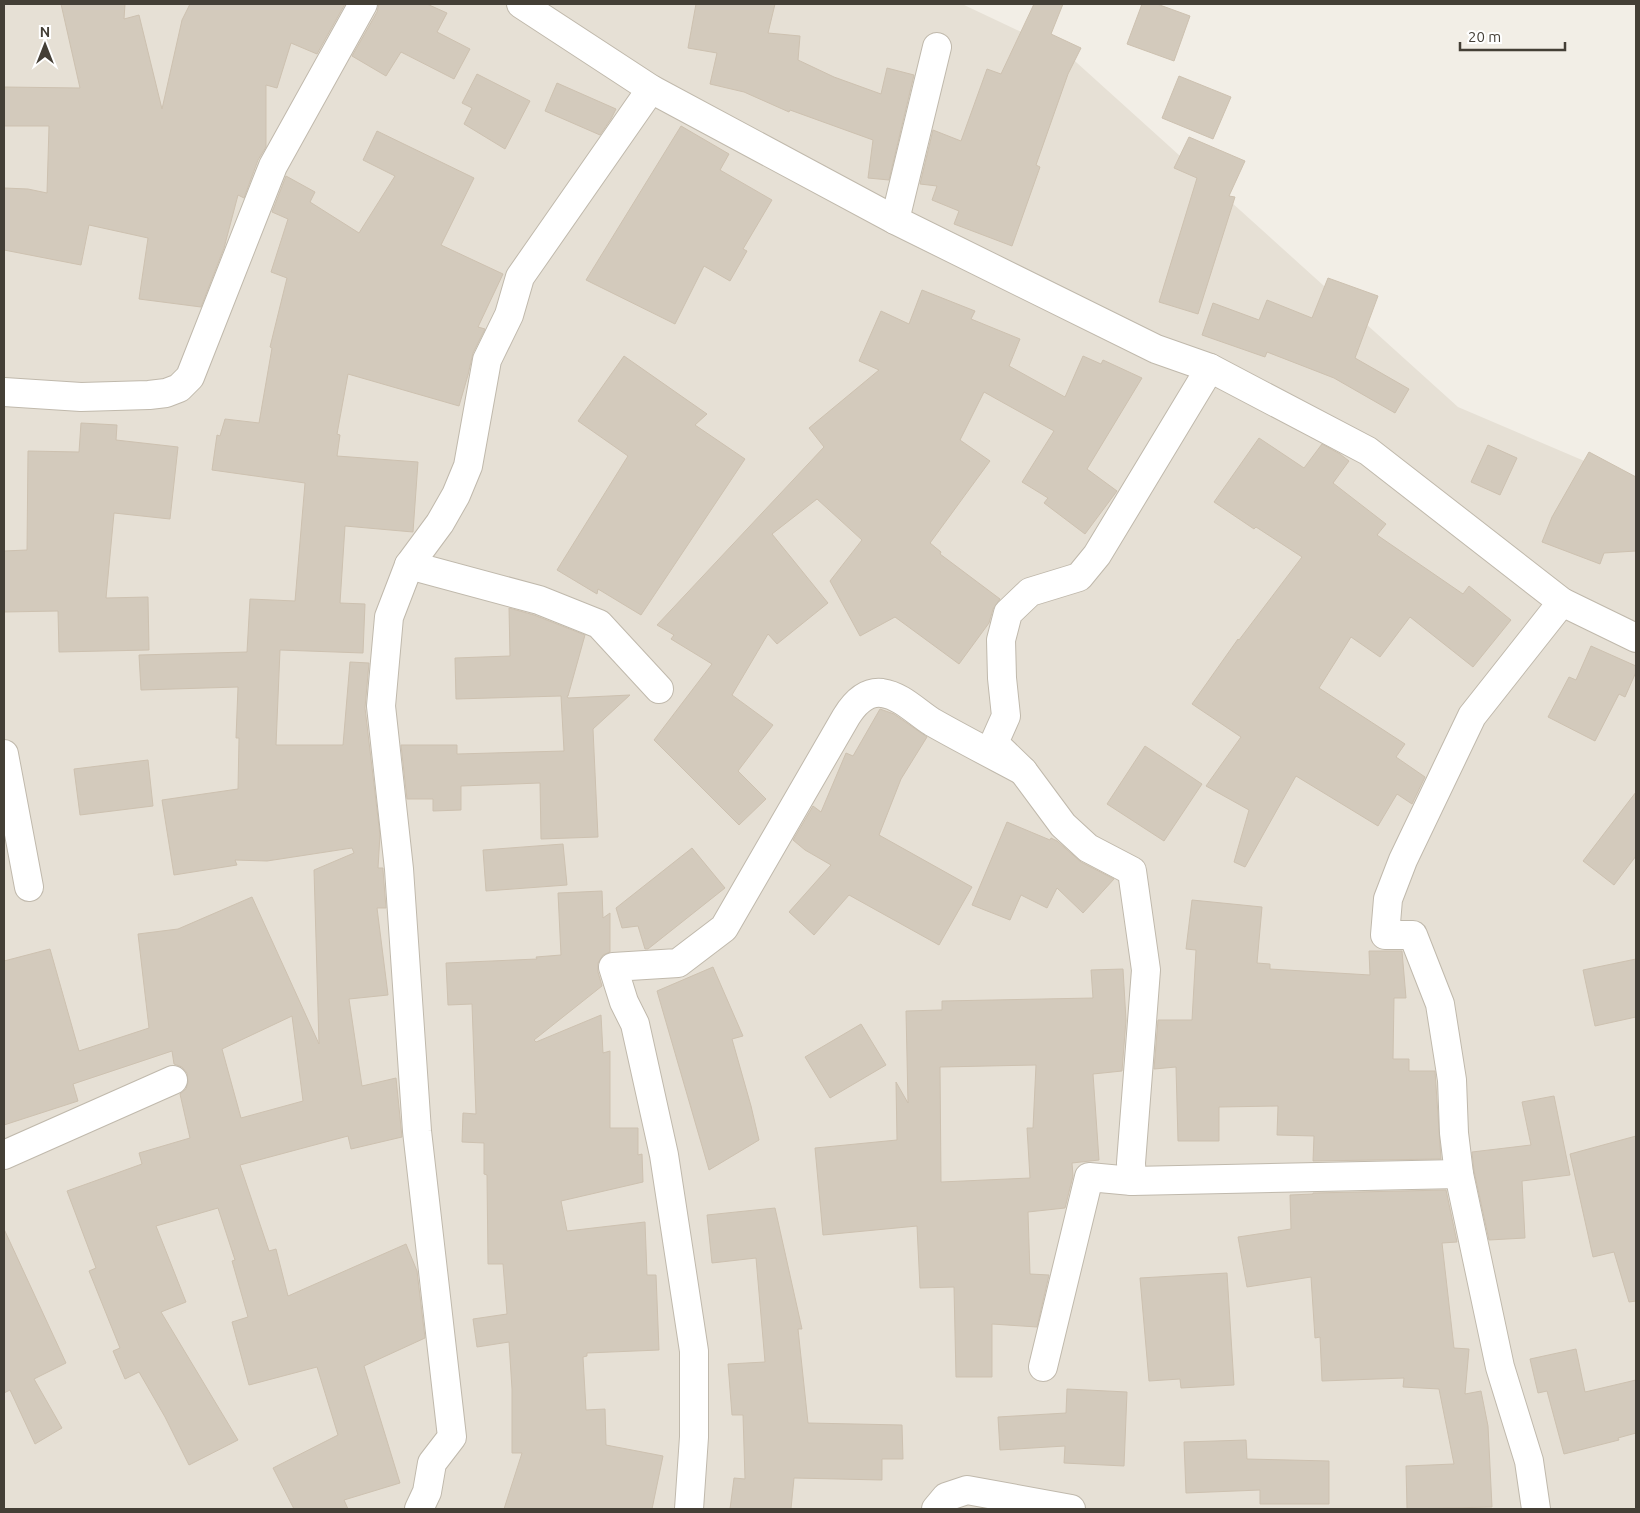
<svg xmlns="http://www.w3.org/2000/svg" width="1640" height="1513" font-family="Ubuntu,sans-serif">
<rect width="100%" height="100%" fill="#f2eee6"/>
<path fill="#e6e0d5" d="M 4,4 L 962,4 L 1066,53 L 1458,407 L 1636,483 L 1636,1509 L 4,1509 Z"/>
<g fill="#d3cabc" stroke="#cdc1b0" fill-rule="evenodd">
<path d="M 61,4 L 125,4 L 124,19 L 139,15 L 162,109 L 182,20 L 190,4 L 345,4 L 317,54 L 291,43 L 277,88 L 266,85 L 266,147 L 258,160 L 244,198 L 238,195 L 224,248 L 201,307 L 139,299 L 148,238 L 89,225 L 81,265 L 4,250 L 4,188 L 28,189 L 47,193 L 49,126 L 4,126 L 4,87 L 80,88 Z"/>
<path d="M 379,4 L 427,4 L 447,13 L 437,32 L 470,49 L 454,79 L 401,52 L 386,76 L 352,56 L 377,12 Z"/>
<path d="M 696,4 L 775,4 L 768,33 L 800,36 L 798,60 L 834,77 L 881,94 L 887,68 L 914,75 L 889,180 L 868,178 L 873,140 L 790,110 L 789,112 L 744,92 L 710,84 L 717,53 L 688,48 Z"/>
<path d="M 1034,4 L 1063,4 L 1051,34 L 1081,48 L 1068,74 L 1036,165 L 1040,167 L 1012,246 L 954,224 L 959,211 L 932,200 L 937,186 L 920,184 L 933,130 L 961,141 L 987,69 L 1001,74 Z"/>
<path d="M 1142,4 L 1157,4 L 1190,16 L 1174,61 L 1127,44 Z"/>
<path d="M 477,74 L 530,101 L 505,149 L 464,124 L 472,108 L 462,103 Z"/>
<path d="M 1179,76 L 1231,97 L 1213,139 L 1162,118 Z"/>
<path d="M 557,83 L 616,109 L 611,119 L 600,135 L 545,111 Z"/>
<path d="M 681,126 L 729,154 L 720,170 L 772,200 L 743,249 L 747,251 L 730,281 L 704,266 L 675,324 L 586,280 Z"/>
<path d="M 377,131 L 474,178 L 441,245 L 503,274 L 478,327 L 485,329 L 473,353 L 468,375 L 459,406 L 348,374 L 337,434 L 340,435 L 337,456 L 418,462 L 413,532 L 345,526 L 340,603 L 365,604 L 363,653 L 280,650 L 276,745 L 343,745 L 350,662 L 369,663 L 365,708 L 380,835 L 378,868 L 383,868 L 383,870 L 386,908 L 377,908 L 388,995 L 349,999 L 362,1086 L 396,1078 L 402,1137 L 351,1149 L 348,1136 L 240,1165 L 269,1251 L 276,1249 L 288,1296 L 406,1244 L 417,1271 L 425,1338 L 364,1366 L 400,1483 L 344,1500 L 348,1509 L 294,1509 L 273,1468 L 338,1435 L 317,1367 L 249,1385 L 232,1322 L 248,1317 L 232,1261 L 235,1260 L 218,1208 L 156,1226 L 186,1302 L 161,1312 L 238,1440 L 189,1465 L 165,1417 L 139,1372 L 125,1379 L 113,1351 L 120,1348 L 89,1271 L 96,1268 L 67,1191 L 142,1164 L 139,1153 L 190,1138 L 180,1094 L 186,1089 L 188,1082 L 187,1073 L 182,1067 L 174,1064 L 172,1051 L 73,1084 L 78,1101 L 4,1125 L 4,961 L 50,949 L 79,1051 L 149,1028 L 138,934 L 178,929 L 252,897 L 319,1044 L 314,870 L 354,853 L 352,848 L 267,861 L 235,860 L 237,865 L 174,875 L 162,800 L 238,789 L 239,738 L 236,738 L 238,687 L 141,690 L 139,655 L 247,652 L 250,599 L 295,601 L 305,483 L 212,470 L 217,435 L 220,436 L 225,419 L 259,423 L 272,348 L 270,347 L 287,278 L 271,272 L 288,219 L 272,212 L 286,176 L 315,192 L 310,202 L 359,233 L 395,176 L 363,160 ZM 292,1016 L 303,1101 L 241,1118 L 222,1049 Z"/>
<path d="M 1189,137 L 1245,161 L 1229,196 L 1235,197 L 1198,314 L 1159,302 L 1197,178 L 1174,168 Z"/>
<path d="M 1328,278 L 1378,296 L 1355,358 L 1409,389 L 1395,413 L 1334,378 L 1267,352 L 1265,357 L 1202,335 L 1213,303 L 1259,320 L 1267,300 L 1312,318 Z"/>
<path d="M 922,290 L 975,311 L 971,319 L 1020,339 L 1009,366 L 1065,397 L 1083,356 L 1101,364 L 1103,360 L 1142,378 L 1087,469 L 1117,491 L 1085,534 L 1044,503 L 1048,498 L 1022,482 L 1054,431 L 984,392 L 960,440 L 990,461 L 930,543 L 941,552 L 940,554 L 1000,599 L 993,609 L 989,623 L 959,664 L 895,617 L 860,636 L 830,581 L 862,540 L 817,499 L 772,534 L 828,603 L 777,644 L 768,634 L 732,695 L 773,725 L 738,771 L 766,799 L 739,825 L 654,740 L 712,664 L 671,639 L 674,635 L 657,625 L 824,447 L 809,428 L 879,370 L 859,361 L 881,311 L 909,324 Z"/>
<path d="M 624,356 L 707,414 L 695,425 L 745,459 L 641,615 L 598,589 L 597,594 L 557,570 L 628,456 L 578,421 Z"/>
<path d="M 81,423 L 117,425 L 116,440 L 178,447 L 170,519 L 114,513 L 106,598 L 148,597 L 149,650 L 59,652 L 58,611 L 4,612 L 4,551 L 27,550 L 28,451 L 79,452 Z"/>
<path d="M 1259,438 L 1304,468 L 1322,444 L 1340,454 L 1349,461 L 1333,483 L 1386,524 L 1377,535 L 1463,594 L 1469,586 L 1511,620 L 1473,667 L 1410,617 L 1380,657 L 1351,637 L 1319,688 L 1405,744 L 1396,757 L 1425,777 L 1412,804 L 1397,794 L 1378,826 L 1296,776 L 1245,867 L 1234,862 L 1249,810 L 1206,786 L 1241,737 L 1192,704 L 1238,639 L 1239,640 L 1302,557 L 1256,527 L 1254,529 L 1214,502 Z"/>
<path d="M 1488,445 L 1517,458 L 1500,495 L 1471,482 Z"/>
<path d="M 1589,452 L 1636,477 L 1636,551 L 1604,553 L 1600,564 L 1542,542 L 1552,517 Z"/>
<path d="M 509,608 L 534,615 L 585,635 L 568,696 L 567,696 L 568,698 L 630,695 L 593,729 L 598,837 L 541,839 L 540,783 L 461,786 L 461,810 L 433,811 L 433,799 L 407,799 L 401,745 L 457,745 L 457,754 L 564,751 L 561,696 L 456,699 L 455,658 L 510,656 Z"/>
<path d="M 1591,646 L 1636,666 L 1636,672 L 1625,697 L 1619,694 L 1595,741 L 1548,717 L 1569,677 L 1576,680 Z"/>
<path d="M 880,709 L 894,714 L 927,737 L 901,779 L 879,835 L 972,887 L 939,945 L 849,895 L 814,935 L 789,912 L 831,865 L 805,850 L 793,840 L 813,806 L 821,812 L 846,753 L 853,756 Z"/>
<path d="M 1145,746 L 1202,784 L 1164,841 L 1107,804 Z"/>
<path d="M 148,760 L 153,806 L 80,815 L 74,769 Z"/>
<path d="M 1636,792 L 1636,856 L 1614,885 L 1583,861 Z"/>
<path d="M 1007,822 L 1050,840 L 1051,838 L 1057,841 L 1081,862 L 1114,879 L 1083,913 L 1057,888 L 1047,908 L 1021,895 L 1010,920 L 972,905 Z"/>
<path d="M 563,844 L 567,885 L 486,891 L 483,850 Z"/>
<path d="M 692,848 L 725,888 L 648,949 L 645,949 L 638,926 L 622,928 L 616,908 Z"/>
<path d="M 602,891 L 603,918 L 610,913 L 610,952 L 603,955 L 598,963 L 598,972 L 602,986 L 534,1040 L 536,1042 L 601,1015 L 603,1053 L 610,1051 L 610,1128 L 638,1128 L 638,1155 L 642,1154 L 643,1182 L 561,1201 L 567,1231 L 645,1222 L 647,1275 L 656,1275 L 659,1350 L 587,1353 L 587,1356 L 583,1357 L 586,1410 L 605,1409 L 606,1445 L 663,1456 L 652,1509 L 504,1509 L 522,1453 L 512,1453 L 512,1389 L 509,1342 L 477,1347 L 473,1319 L 507,1314 L 503,1264 L 488,1264 L 487,1175 L 484,1174 L 484,1143 L 462,1142 L 463,1113 L 476,1114 L 472,1004 L 448,1005 L 446,963 L 537,959 L 536,957 L 561,955 L 558,893 Z"/>
<path d="M 1192,900 L 1262,907 L 1257,963 L 1270,964 L 1270,969 L 1370,975 L 1369,951 L 1402,951 L 1406,998 L 1394,998 L 1393,1059 L 1409,1059 L 1409,1071 L 1435,1071 L 1441,1159 L 1313,1161 L 1314,1136 L 1277,1135 L 1278,1106 L 1219,1107 L 1219,1141 L 1178,1141 L 1176,1067 L 1154,1069 L 1158,1020 L 1192,1020 L 1196,950 L 1186,949 Z"/>
<path d="M 1636,959 L 1636,1017 L 1595,1026 L 1583,970 Z"/>
<path d="M 713,967 L 743,1036 L 732,1039 L 751,1106 L 759,1140 L 709,1170 L 657,991 Z"/>
<path d="M 1123,969 L 1126,1020 L 1122,1071 L 1093,1074 L 1099,1160 L 1072,1163 L 1073,1176 L 1065,1208 L 1028,1212 L 1030,1274 L 1049,1275 L 1037,1327 L 992,1324 L 992,1377 L 956,1377 L 954,1287 L 920,1288 L 917,1226 L 823,1235 L 815,1148 L 897,1140 L 896,1082 L 908,1103 L 906,1011 L 942,1010 L 942,1001 L 1093,998 L 1091,970 ZM 1036,1065 L 1033,1128 L 1027,1128 L 1030,1178 L 941,1182 L 940,1067 Z"/>
<path d="M 861,1024 L 886,1065 L 830,1098 L 805,1057 Z"/>
<path d="M 1554,1096 L 1570,1175 L 1522,1181 L 1525,1238 L 1489,1240 L 1474,1171 L 1472,1152 L 1531,1145 L 1522,1102 Z"/>
<path d="M 1636,1136 L 1636,1301 L 1629,1302 L 1614,1252 L 1593,1257 L 1570,1154 Z"/>
<path d="M 1446,1190 L 1457,1242 L 1442,1243 L 1454,1348 L 1469,1349 L 1465,1394 L 1481,1391 L 1488,1426 L 1492,1507 L 1407,1509 L 1406,1466 L 1454,1464 L 1439,1389 L 1403,1387 L 1404,1378 L 1322,1381 L 1320,1337 L 1315,1338 L 1311,1277 L 1247,1287 L 1238,1237 L 1291,1229 L 1290,1195 L 1313,1194 L 1313,1193 Z"/>
<path d="M 775,1208 L 802,1329 L 798,1329 L 808,1423 L 902,1425 L 903,1459 L 882,1459 L 882,1480 L 794,1478 L 791,1509 L 730,1509 L 734,1478 L 745,1479 L 743,1415 L 732,1415 L 728,1364 L 765,1362 L 756,1258 L 712,1263 L 707,1215 Z"/>
<path d="M 4,1229 L 66,1363 L 34,1379 L 62,1428 L 35,1444 L 10,1390 L 4,1393 Z"/>
<path d="M 1227,1273 L 1234,1385 L 1181,1388 L 1180,1379 L 1149,1381 L 1140,1278 Z"/>
<path d="M 1576,1349 L 1585,1392 L 1636,1380 L 1636,1433 L 1618,1438 L 1619,1440 L 1564,1454 L 1547,1391 L 1538,1393 L 1530,1359 Z"/>
<path d="M 1067,1389 L 1127,1392 L 1124,1466 L 1064,1463 L 1065,1446 L 1000,1450 L 998,1417 L 1066,1413 Z"/>
<path d="M 1246,1440 L 1247,1459 L 1329,1461 L 1329,1504 L 1260,1504 L 1260,1490 L 1186,1493 L 1184,1442 Z"/>
</g>
<g fill="none" stroke-linecap="round" stroke-linejoin="round">
<defs>
<g id="minor">
<path d="M 521,4 L 651,89 L 895,220 L 1156,349 L 1210,368 L 1368,451 L 1562,602 L 1636,638"/>
<path d="M 895,220 L 937,47"/>
<path d="M 4,392 L 81,397 L 149,395 L 166,393 L 179,388 L 190,377 L 273,166 L 363,4"/>
<path d="M 409,565 L 539,600 L 599,624 L 659,689"/>
<path d="M 4,754 L 29,887"/>
<path d="M 4,1155 L 173,1080"/>
<path d="M 1132,1181 L 1131,1163 L 1146,970 L 1132,871 L 1088,848 L 1063,825 L 1023,771 L 994,743 L 1006,716 L 1002,678 L 1001,640 L 1008,613 L 1030,592 L 1079,577 L 1097,555 L 1210,368"/>
<path d="M 1043,1367 L 1089,1177 L 1132,1181 L 1459,1174"/>
<path d="M 419,1509 L 427,1492 L 432,1463 L 452,1437 L 417,1131 L 399,869 L 381,706 L 389,617 L 409,565 L 440,523 L 456,495 L 468,466 L 487,360 L 509,315 L 520,277 L 651,89"/>
<path d="M 689,1509 L 694,1437 L 694,1351 L 664,1155 L 635,1024 L 624,1002 L 613,967 L 678,963 L 724,928 L 846,717 C 854,704 865,691 882,693 C 902,696 916,712 932,722 C 962,739 993,755 1023,771"/>
<path d="M 936,1509 L 946,1497 L 967,1490 L 1071,1509"/>
<path d="M 1536,1509 L 1529,1461 L 1500,1367 L 1459,1174 L 1454,1133 L 1452,1080 L 1440,1004 L 1413,935 L 1385,935 L 1388,899 L 1403,860 L 1472,716 L 1562,602"/>
</g>
</defs>
<use href="#minor" stroke="#c0b9ac" stroke-width="30"/>
<use href="#minor" stroke="#fff" stroke-width="28"/>
</g>
<rect width="1640" height="1513" fill="none" stroke="#443f36" stroke-width="10"/>
<g transform="translate(45 45)" stroke="#ffffff" stroke-width="4" paint-order="stroke">
<path d="M0-4L9 19L0 12L-9 19Z" fill="#443f36"/>
<text y="-8" font-size="14" font-weight="bold" text-anchor="middle" fill="#443f36">N</text>
</g>
<path d="M1460 42v8h105v-8" fill="none" stroke="#443f36" stroke-width="2.5"/>
<text x="1468" y="42" font-size="15" fill="#443f36" stroke="#ffffff" stroke-width="4" paint-order="stroke">20 m</text>
</svg>
